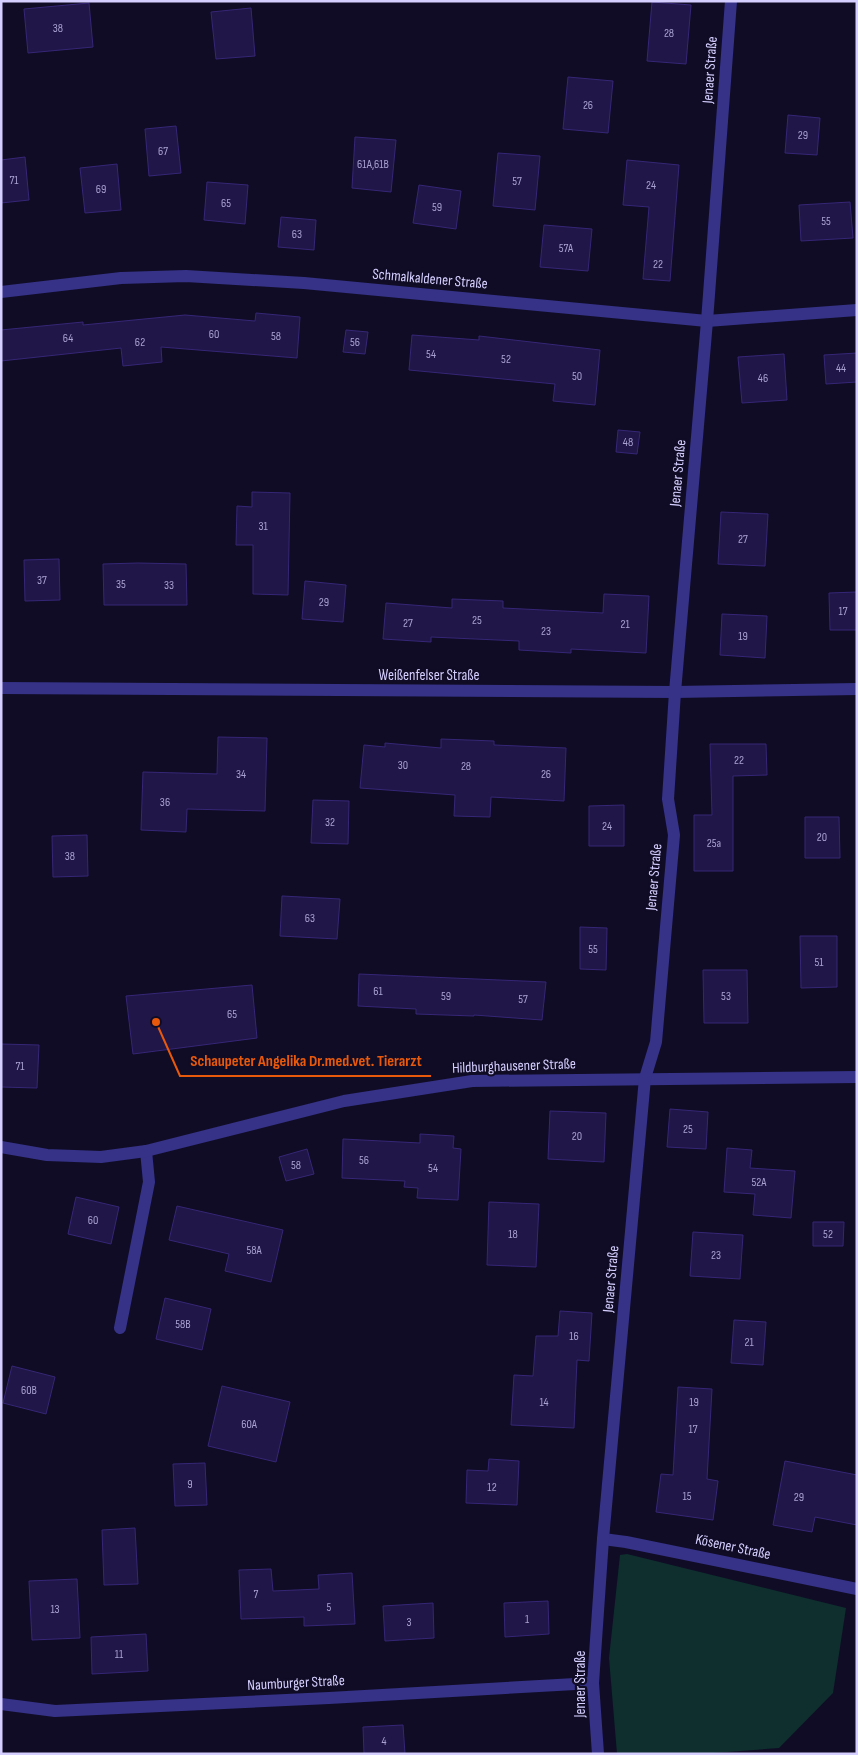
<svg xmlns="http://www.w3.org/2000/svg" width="858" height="1755" font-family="'Sofia Sans Condensed',sans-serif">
<rect width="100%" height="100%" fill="#100c25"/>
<path fill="#0e2f2e" d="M627,1554L846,1608L833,1693L779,1748L701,1754H617L609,1658L620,1555Z"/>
<g fill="#201647" stroke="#362676">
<path d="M652,2L691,5L686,64L647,61Z"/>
<path d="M89,3L93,47L28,53L24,9Z"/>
<path d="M251,8L255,56L216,59L211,12Z"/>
<path d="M568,77L613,81L608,133L563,129Z"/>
<path d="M788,115L820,118L817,155L785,153Z"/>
<path d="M176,126L181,173L149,176L145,129Z"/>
<path d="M355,137L396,140L391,192L352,188Z"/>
<path d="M498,153L540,156L535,210L493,206Z"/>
<path d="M25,157L29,200L1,203V160Z"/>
<path d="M627,160L679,165L670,281L643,279L649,207L623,205Z"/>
<path d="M117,164L121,210L85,213L80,168Z"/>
<path d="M207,182L248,185L245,224L204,220Z"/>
<path d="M419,185L461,191L456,229L413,223Z"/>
<path d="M850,202L853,238L801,241L799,205Z"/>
<path d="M281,217L316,220L314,250L278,247Z"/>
<path d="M544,225L592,229L588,271L540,267Z"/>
<path d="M256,313L300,317L297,358L161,347L162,362L123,366L121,348L1,361V330L83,322V325L185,315L255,321Z"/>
<path d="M346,330L368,332L365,354L343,352Z"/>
<path d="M412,335L479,340V336L600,350L595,405L553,401L555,384L409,370Z"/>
<path d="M857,353V382L826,384L824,355Z"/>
<path d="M784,354L787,400L742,403L738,357Z"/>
<path d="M618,430L640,432L637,454L616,452Z"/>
<path d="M252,492L290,493L288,595L253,594V545H236L237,506L252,507Z"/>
<path d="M721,512L768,514L765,566L718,564Z"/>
<path d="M59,559L60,600L25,601L24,560Z"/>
<path d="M138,563L186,564L187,605H104L103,564Z"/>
<path d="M305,581L346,585L343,622L302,619Z"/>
<path d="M857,592V630H830L829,593Z"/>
<path d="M604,594L649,596L646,653L571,649V653L519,650V641L431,637V642L383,639L386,603L452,608V599L503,601V608L603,613Z"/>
<path d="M722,614L767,616L765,658L720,655Z"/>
<path d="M218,737L267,738L265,811L187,809L186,832L141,830L143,772L217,774Z"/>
<path d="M441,739L494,741V745L566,748L564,801L491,797L490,817L454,816L455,795L360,788L364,745L385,747V743L441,748Z"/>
<path d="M710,744H766L767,775L733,776V871H694V815H712Z"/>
<path d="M313,800L349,801L348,844L311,843Z"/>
<path d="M624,805V846H589V806Z"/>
<path d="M805,817H839L840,858H805Z"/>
<path d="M87,835L88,876L53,877L52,836Z"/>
<path d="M282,896L340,899L337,939L280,936Z"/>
<path d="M580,927L607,928L606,970L580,969Z"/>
<path d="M800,936H837V987L801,988Z"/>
<path d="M703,970H747L748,1023H704Z"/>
<path d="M359,974L546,982L542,1020L474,1015V1016L416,1014V1009L358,1006Z"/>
<path d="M252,985L257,1038L133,1054L126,996Z"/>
<path d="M1,1044L39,1045L37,1088L1,1087Z"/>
<path d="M670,1109L708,1112L706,1149L667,1147Z"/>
<path d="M550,1111L606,1113L604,1162L548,1159Z"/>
<path d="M420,1134L454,1136L453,1148L461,1149L458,1200L417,1198L418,1188L404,1187L405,1181L342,1178L343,1139L420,1143Z"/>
<path d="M727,1148L752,1150L750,1168L795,1171L791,1218L753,1215L755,1194L724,1192Z"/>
<path d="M307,1149L314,1174L286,1181L279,1157Z"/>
<path d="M76,1197L119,1207L111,1244L68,1234Z"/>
<path d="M489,1202L539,1204L536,1267L487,1265Z"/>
<path d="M177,1206L283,1230L271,1282L225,1271L229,1254L169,1240Z"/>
<path d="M813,1222H844L843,1246H813Z"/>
<path d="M693,1232L743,1235L740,1279L690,1276Z"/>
<path d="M165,1298L211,1309L202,1350L156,1339Z"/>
<path d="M560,1311L592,1313L589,1361L577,1360L574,1428L511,1425L514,1375L533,1376L536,1336H558Z"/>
<path d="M734,1320L766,1322L763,1365L731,1363Z"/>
<path d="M12,1366L55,1377L46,1414L3,1403Z"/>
<path d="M222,1386L290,1402L276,1462L208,1446Z"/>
<path d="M678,1387L712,1389L707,1479L718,1481L713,1520L656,1512L661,1474L673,1475Z"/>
<path d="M489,1459L519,1461L517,1505L466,1503L467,1470L488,1471Z"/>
<path d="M785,1461L857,1475V1525L815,1517L812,1532L773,1525Z"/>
<path d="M205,1463L207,1505L175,1506L173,1464Z"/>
<path d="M135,1528L138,1584L104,1585L102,1530Z"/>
<path d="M271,1569L273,1591L319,1589L318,1575L352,1573L355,1624L304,1626V1617L241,1619L239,1570Z"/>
<path d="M77,1579L80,1638L32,1640L29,1581Z"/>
<path d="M548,1601L549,1634L505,1637L504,1603Z"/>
<path d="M433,1603L434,1638L385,1641L383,1606Z"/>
<path d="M146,1634L148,1671L92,1674L91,1637Z"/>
<path d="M403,1725L405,1754H364L363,1727Z"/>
</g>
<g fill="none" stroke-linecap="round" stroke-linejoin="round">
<path stroke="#353288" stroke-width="12" d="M120,1328L149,1182L146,1151"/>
<g stroke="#353288" stroke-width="12">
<path d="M1,292L121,278L186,276L304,283L707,321L857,310"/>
<path d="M1,688L675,692L857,689"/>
<path d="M1,1147L47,1155L101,1157L146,1151L344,1101L472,1081L857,1077"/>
<path d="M603,1539L626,1542L857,1589"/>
<path d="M1,1704L55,1711L329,1698L593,1683"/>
<path d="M598,1754L593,1683L603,1539L645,1078L656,1042L674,835L668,799L675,692L707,321L731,1"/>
</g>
</g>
<g text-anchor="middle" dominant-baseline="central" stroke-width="4.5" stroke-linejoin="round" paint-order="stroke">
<g font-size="12" fill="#a8a1d1">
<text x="58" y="28">38</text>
<text x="669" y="33">28</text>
<text x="588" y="105">26</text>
<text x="803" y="135">29</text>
<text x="163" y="151">67</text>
<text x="373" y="164">61A,61B</text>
<text x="14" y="180">71</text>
<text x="517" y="181">57</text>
<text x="651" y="185">24</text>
<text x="101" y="189">69</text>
<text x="226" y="203">65</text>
<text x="437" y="207">59</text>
<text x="826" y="221">55</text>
<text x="297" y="234">63</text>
<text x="566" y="248">57A</text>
<text x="658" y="264">22</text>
<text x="214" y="334">60</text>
<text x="276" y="336">58</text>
<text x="68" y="338">64</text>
<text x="140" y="342">62</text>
<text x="355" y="342">56</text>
<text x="431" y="354">54</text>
<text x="506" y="359">52</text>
<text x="841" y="368">44</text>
<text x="577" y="376">50</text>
<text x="763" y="378">46</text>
<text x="628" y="442">48</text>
<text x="263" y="526">31</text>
<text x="743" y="539">27</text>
<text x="42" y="580">37</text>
<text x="121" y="584">35</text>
<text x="169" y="585">33</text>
<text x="324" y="602">29</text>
<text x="843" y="611">17</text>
<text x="477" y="620">25</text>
<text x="408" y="623">27</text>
<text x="625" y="624">21</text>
<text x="546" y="631">23</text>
<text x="743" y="636">19</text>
<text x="739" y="760">22</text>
<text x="403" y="765">30</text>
<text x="466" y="766">28</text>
<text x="241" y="774">34</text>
<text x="546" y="774">26</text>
<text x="165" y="802">36</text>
<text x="330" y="822">32</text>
<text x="607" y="826">24</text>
<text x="822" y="837">20</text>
<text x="714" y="843">25a</text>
<text x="70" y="856">38</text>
<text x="310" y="918">63</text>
<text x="593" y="949">55</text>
<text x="819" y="962">51</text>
<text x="378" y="991">61</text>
<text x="446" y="996">59</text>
<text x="726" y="996">53</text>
<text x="523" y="999">57</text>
<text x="232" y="1014">65</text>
<text x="20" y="1066">71</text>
<text x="688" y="1129">25</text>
<text x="577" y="1136">20</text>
<text x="364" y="1160">56</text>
<text x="296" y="1165">58</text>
<text x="433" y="1168">54</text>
<text x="759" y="1182">52A</text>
<text x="93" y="1220">60</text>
<text x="513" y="1234">18</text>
<text x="828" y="1234">52</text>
<text x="254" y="1250">58A</text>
<text x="716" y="1255">23</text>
<text x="183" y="1324">58B</text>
<text x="574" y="1336">16</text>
<text x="749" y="1342">21</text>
<text x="29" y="1390">60B</text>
<text x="544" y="1402">14</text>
<text x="694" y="1402">19</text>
<text x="249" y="1424">60A</text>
<text x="693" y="1429">17</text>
<text x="190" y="1484">9</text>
<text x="492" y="1487">12</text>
<text x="687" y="1496">15</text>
<text x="799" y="1497">29</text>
<text x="256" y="1594">7</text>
<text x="329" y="1607">5</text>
<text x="55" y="1609">13</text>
<text x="527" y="1619">1</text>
<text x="409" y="1622">3</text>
<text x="119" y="1654">11</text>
<text x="384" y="1741">4</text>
</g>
<g font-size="15" fill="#d5cfff" stroke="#100c25">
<text transform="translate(710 70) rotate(-86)">Jenaer Straße</text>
<text transform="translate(430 279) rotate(5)">Schmalkaldener Straße</text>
<text transform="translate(678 473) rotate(-85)">Jenaer Straße</text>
<text x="429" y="675">Weißenfelser Straße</text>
<text transform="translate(654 877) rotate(-85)">Jenaer Straße</text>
<text transform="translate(514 1066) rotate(-2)">Hildburghausener Straße</text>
<text transform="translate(611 1279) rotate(-85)">Jenaer Straße</text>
<text transform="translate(733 1547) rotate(12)">Kösener Straße</text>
<text transform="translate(296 1683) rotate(-3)">Naumburger Straße</text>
<text transform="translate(580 1684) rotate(-90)">Jenaer Straße</text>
</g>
</g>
<path fill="none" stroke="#e8590c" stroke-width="2" d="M156 1022L180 1076H431"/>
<circle fill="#e8590c" stroke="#100c25" stroke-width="2" cx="156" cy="1022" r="5"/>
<g font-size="16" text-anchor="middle" font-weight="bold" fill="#e8590c" stroke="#100c25" stroke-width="4.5" stroke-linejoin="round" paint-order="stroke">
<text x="306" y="1066">Schaupeter Angelika Dr.med.vet. Tierarzt</text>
</g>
<rect width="858" height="1755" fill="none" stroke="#d5cfff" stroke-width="5"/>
</svg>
